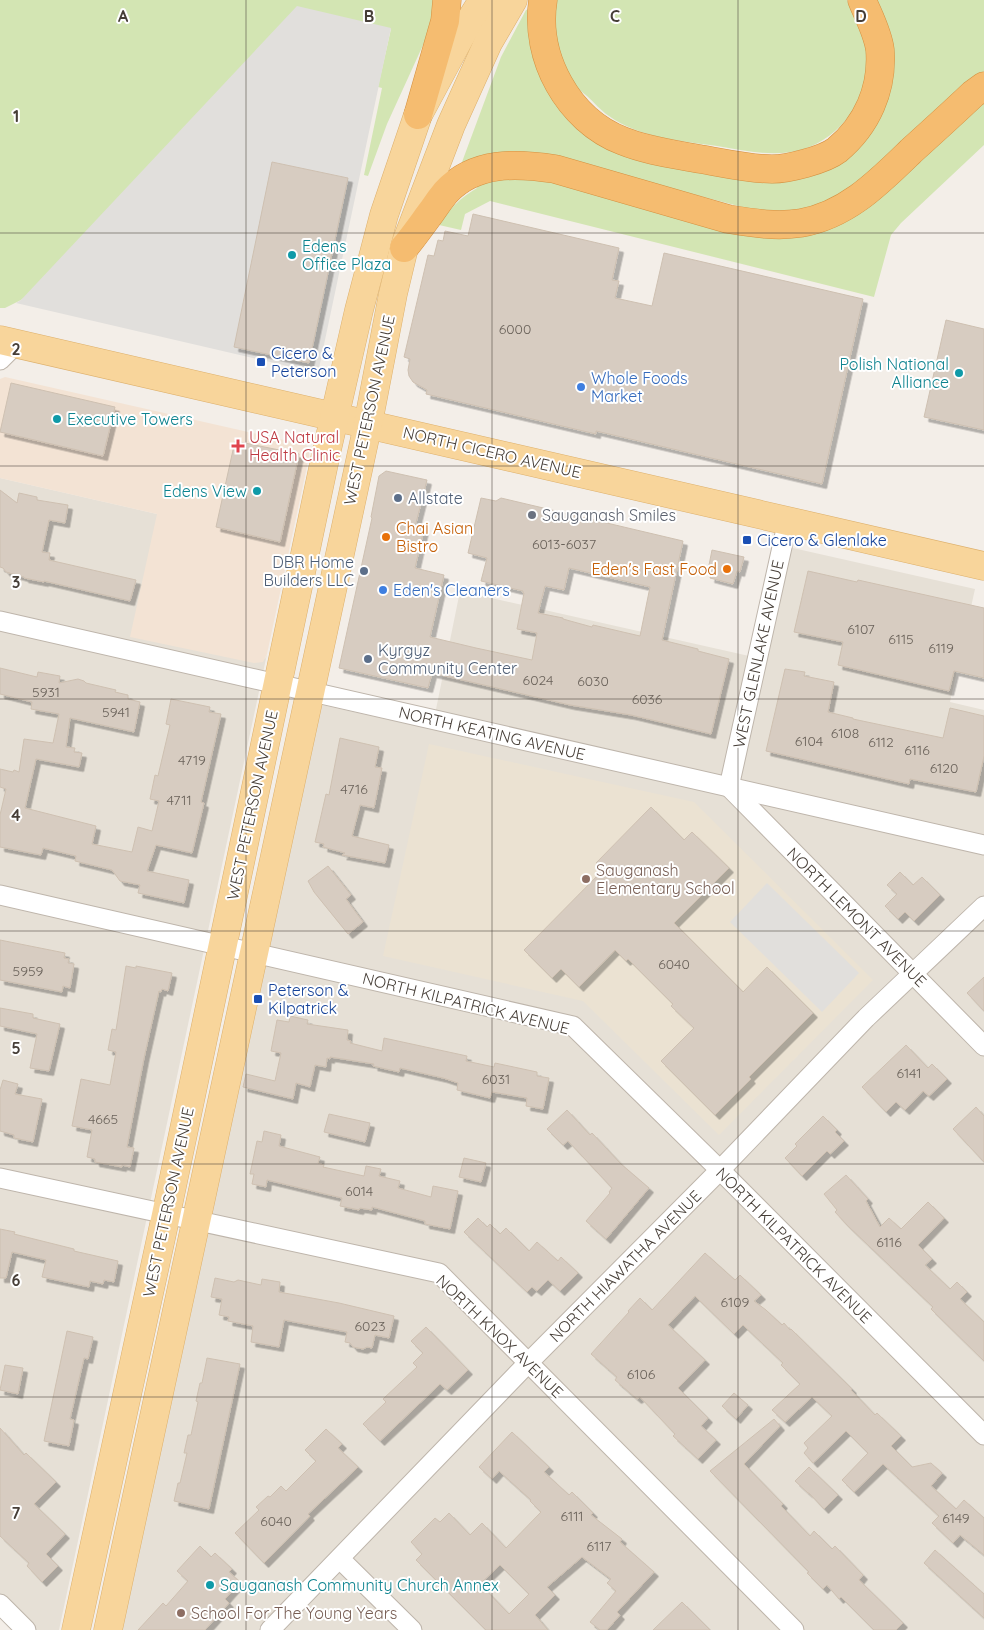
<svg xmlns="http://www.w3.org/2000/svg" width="984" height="1630" font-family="Quicksand,sans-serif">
<defs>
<filter id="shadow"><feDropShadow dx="4.5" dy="4.5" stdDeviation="0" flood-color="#0004"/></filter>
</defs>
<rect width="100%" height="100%" fill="#f3eee8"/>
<g fill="#e6e0d6">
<path d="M0,478L157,514L265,659L267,654L59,1630H21L0,1610Z"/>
<path d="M784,546L975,589L950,702L984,710V1630H119L317,704L432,729L460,591L758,658Z"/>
</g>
<path fill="#f3e3d4" d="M5,377L306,445L309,448V457L267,654L263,662L254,663L130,637L157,514L0,478V379Z"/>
<path fill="#ebe2d2" d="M429,744L694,802L873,980L719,1135L583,1001L383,956Z"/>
<g fill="#d3e5b3">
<path d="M0,0H434L429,32L387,124L368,176L364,175L382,88L378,87L391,29L21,300L5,308H0Z"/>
<path d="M555,0H847C858,18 868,38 868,60C869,99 841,137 804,149C776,158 746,151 717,146C681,141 640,138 609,116C601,111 594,102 587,96C580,90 569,82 565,74C563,70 562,64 561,60C555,37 553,23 555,0Z"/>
<path d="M876,0H984V71L866,180L821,207L775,213L750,209L561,160L465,167L462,162L501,57L526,10L530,9L563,109L754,177L860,143Z"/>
<path d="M984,99V145L901,223L891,235L874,297L490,201L465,214L461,230L439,225C449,208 461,198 477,188L476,182L528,177L783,235Z"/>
</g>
<g fill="#e1dfdc">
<path d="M297,6L391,28L318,373L16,303L21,300Z"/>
<path d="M767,883L859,973L822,1012L730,922Z"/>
</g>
<g fill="#d7ccc1" stroke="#cec0b1" fill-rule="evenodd" filter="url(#shadow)">
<path d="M272,162L348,178L309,363L234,347Z"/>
<path d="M473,214L619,248L612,280L619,281L615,298L652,306L664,253L863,299L822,484L596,431V434L426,394L427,390L413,382L409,376L408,370L410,359L404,357L428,255L434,256L438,240L443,241L445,231L468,236Z"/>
<path d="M946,320L984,329V430L924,417Z"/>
<path d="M11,383L115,407L103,456L0,432Z"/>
<path d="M235,441L299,454L280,542L216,527Z"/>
<path d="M386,471L427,480L415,527L424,529L415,568L444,575L430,637L476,648L532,660L537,633L517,629L524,593H523V591L481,581L487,558L468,553L481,498L496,501L501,498L683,541L662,640L698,649V651L729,659L711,734L631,715L570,705L432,673L428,688L339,668L372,518L371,517L379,476ZM569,568L650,587L640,636L593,625L592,627L563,619V618L538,613L545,586L564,590Z"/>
<path d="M0,490L17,503L19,493L37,497V500L68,505L65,523L49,520L42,552L50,553L49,560L136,580L130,601L44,581V582L24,578V577L6,572L3,568L0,567Z"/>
<path d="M712,550L744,557L740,572L737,571L733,584L710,578L713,566L709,565Z"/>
<path d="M808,571L857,582L858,580L984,608V678L954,671L949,691L838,665L843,642L794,632Z"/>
<path d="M0,668L37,677L38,672L60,676L59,683L78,679L84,681L86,683L116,690L115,692L128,695V699L140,702L134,732L70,718L66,747L75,748L74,752L82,753L79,767L36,759L25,808L96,826L92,844L132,852L138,827L152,831L159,801L150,799L155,775L158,776L170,725L166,724L171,699L210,707L209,712L221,714L201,802L204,803L192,853L156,845L147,871L189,880L184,903L138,893L140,885L120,881L112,870L75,861L76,856L43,848L41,855L0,847V815L6,789L0,787V769L13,772L14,770L19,772L24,739L53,743L59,714L31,709L32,702L0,694Z"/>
<path d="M785,669L805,672L804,676L834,682L828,712L853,718V719L943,738L950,708L984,716V756L976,792L910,779L909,784L766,751Z"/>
<path d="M340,738L379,747L375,767L382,768L374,808L360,805L352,836L389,845L385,863L342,855L345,853L323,847L324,844L315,842L326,794L329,795Z"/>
<path d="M651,807L684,840L692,832L729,868L674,923L743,992L767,967L813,1013L749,1077L751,1079L715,1115L661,1061L694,1028L671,1006L673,1004L628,959L626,961L615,950L579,987L561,969L552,978L524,950L603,870L596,863Z"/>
<path d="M328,866L351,895L346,899L363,922L348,934L314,892L308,881Z"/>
<path d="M900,872L913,885L922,877L940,895L914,921L905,912L898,919L885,906L897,894L887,885Z"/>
<path d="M0,940L65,953L64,958L69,959L68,963L74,964L70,988L63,986L62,992L0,980Z"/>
<path d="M126,966L136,968V966L172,973L168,991L162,989L161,992L159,991L144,1058L127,1147L134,1148L130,1167L122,1165V1167L95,1162V1159L87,1157L92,1130L72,1126L81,1079L110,1085L116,1052L108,1050L112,1029L116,1030Z"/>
<path d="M984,977V1011L967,993Z"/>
<path d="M0,1008L33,1014V1018L60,1024L49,1071L30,1068L37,1034L0,1026Z"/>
<path d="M290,1016L308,1020L307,1024L348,1030L347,1040L351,1041L350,1043L382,1051L384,1038L467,1056L466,1061L494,1067L495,1063L537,1072V1076L549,1078L543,1109L526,1106L527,1098L492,1092L490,1098L457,1090L458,1083L443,1078L400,1068L399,1072L373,1066L374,1064L330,1057V1059L327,1058L326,1067L315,1065L310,1087L296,1083L293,1099L243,1087L246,1074L275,1081L281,1053L271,1051L277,1020L289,1022Z"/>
<path d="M906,1045L928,1068L932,1064L947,1079L929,1096L923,1091L905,1110L896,1102L886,1112L862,1087Z"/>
<path d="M3,1080L18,1084L15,1094L42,1099L33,1142L14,1138V1135L0,1131V1090Z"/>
<path d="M976,1107L984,1116V1162L953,1129Z"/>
<path d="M567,1110L590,1135L592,1133L621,1164L649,1188L606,1239L586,1221L610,1193L609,1192L612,1188L568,1141L563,1145L547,1129Z"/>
<path d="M329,1114L370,1123L365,1142L324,1132Z"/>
<path d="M823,1116L837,1130L835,1132L844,1141L830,1154L827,1151L802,1176L785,1158L797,1146L795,1144Z"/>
<path d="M264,1131L281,1135L279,1146L320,1157L318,1163L324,1165L323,1167L364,1176L366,1166L381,1169L379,1176L400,1181L398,1188L431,1197L433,1186L458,1191L450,1229L425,1224V1221L372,1207V1210L360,1208L359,1210L340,1206L342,1198L267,1180L266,1187L252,1184L254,1174H250L257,1141L262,1142Z"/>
<path d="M464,1158L486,1163L481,1182L459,1177Z"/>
<path d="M846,1175L868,1199L866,1201L880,1227L889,1218L901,1229L928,1202L944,1218L918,1245L932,1259L925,1265L950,1289L957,1282L967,1292L960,1299L984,1322V1361L931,1309L933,1307L847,1225L835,1212L837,1210L824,1194Z"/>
<path d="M478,1218L487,1227L490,1224L500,1234L506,1228L529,1251L537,1242L558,1261L561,1257L578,1273L560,1291L548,1280L537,1291L532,1287L527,1292L464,1232Z"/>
<path d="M0,1229L15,1232L14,1234L74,1249V1251L118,1261L114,1282L104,1280L103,1284L90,1281L89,1287L42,1277L46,1260L12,1252L6,1278H0Z"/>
<path d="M705,1253L735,1280L740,1275L761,1295L754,1301L766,1310L782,1325L784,1323L790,1330L791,1329L852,1389L851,1390L875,1415L877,1413L901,1436L891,1446L912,1467L931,1463L942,1473L931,1486L956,1509L964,1500L984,1518V1555L960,1535L953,1543L932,1523L939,1516L883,1464L854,1492L842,1480L868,1453L846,1431L813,1463L804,1453L808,1448L804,1443L832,1416L812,1397L785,1422L772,1410L800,1384L781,1365L783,1363L743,1325L734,1334L695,1296L668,1325L705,1360L678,1388L708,1418L701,1426L716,1440L698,1459L673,1436L675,1434L640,1397L637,1399L615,1380L617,1377L591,1354L629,1312L628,1311L640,1298L652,1310Z"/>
<path d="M215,1278L234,1282L238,1280L261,1285L262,1279L280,1282L279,1292L339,1303L394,1316L389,1338L375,1335L372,1348L367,1347L363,1349L353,1347L350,1343L345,1342L347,1332L284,1320L279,1347L251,1342L253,1326L228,1321L229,1317L219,1315L222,1299L211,1297Z"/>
<path d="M426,1327L468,1370L447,1390L440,1384L380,1441L363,1424L386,1402L383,1399L417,1367L413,1363L423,1353L411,1341Z"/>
<path d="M67,1331L93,1337L88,1359L84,1358L70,1419L74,1420L69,1446L44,1441Z"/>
<path d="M207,1358L240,1364L209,1509L174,1501L178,1483H180L187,1453H184L188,1435H191L198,1402L196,1401L200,1383H202Z"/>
<path d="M5,1365L23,1368L18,1394L0,1390Z"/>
<path d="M734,1393L748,1405L736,1419L722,1406Z"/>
<path d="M774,1419L780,1426L744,1464L783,1504L781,1506L810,1536L814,1531L832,1549L835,1546L863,1575L859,1580L903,1623L896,1630H874L841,1597L839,1599L827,1585L823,1589L807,1573L809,1572L710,1471Z"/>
<path d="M0,1428L24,1455L26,1453L56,1482L34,1504L65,1534L46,1554L58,1566L42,1582L27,1566L29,1563L0,1536Z"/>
<path d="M326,1429L342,1444L338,1448L358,1467L308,1514L310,1516L264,1563L235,1533L259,1510L256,1507L268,1496L270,1497L281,1486L286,1491L316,1461L305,1450Z"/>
<path d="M512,1432L549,1467L544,1472L569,1495L572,1492L593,1513L591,1515L622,1539L620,1542L654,1572L617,1612L620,1615L607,1630H600L590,1622L616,1591L607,1583L611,1579L582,1557L547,1587L555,1595L535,1615L548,1630H486L416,1560L422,1554L411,1542L435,1518L440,1522L449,1513L470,1535L482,1523L506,1548L541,1512L530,1501L531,1500L499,1471L492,1479L479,1467ZM500,1565L529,1594L509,1614L480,1584Z"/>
<path d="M809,1467L838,1495L824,1509L809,1493H808L795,1481Z"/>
<path d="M200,1546L211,1557L215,1553L232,1569L229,1572L240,1582L225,1599L229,1603L205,1630H138L163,1603L166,1606L188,1581L177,1571Z"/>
<path d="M935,1550L984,1594V1618L924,1563Z"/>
<path d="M682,1602L710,1630H653Z"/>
</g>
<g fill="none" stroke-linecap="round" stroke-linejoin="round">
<g stroke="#beb5ab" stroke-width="21">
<g id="street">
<path d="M0,360L16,344"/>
<path d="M788,520L729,787L984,1046"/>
<path d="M0,621L984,845"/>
<path d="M0,895L573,1026L720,1170L984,1435"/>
<path d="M0,1178L439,1273L794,1630"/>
<path d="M340,1559L412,1630"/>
<path d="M0,1604L26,1630"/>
<path d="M270,1630L528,1363L720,1170L866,1018L984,906"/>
</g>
</g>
<g stroke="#ddb06c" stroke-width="29">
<g id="primary">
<path d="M0,340L984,566"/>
<path d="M76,1630L166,1215L326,454L359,310L384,215L418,115L460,37L483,0"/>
<path d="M108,1630L368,424L393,294L404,248L451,125L488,43L513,0"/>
</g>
</g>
<g stroke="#d49040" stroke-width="29">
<g id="highway">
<path d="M543,0C534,57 568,120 623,141C648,151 674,154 700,159C724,163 748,169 772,169C788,169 824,160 837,150C867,125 883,89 880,50C878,33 868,15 862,0"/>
<path d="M418,115L445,21L447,0"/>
<path d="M404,248C414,236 423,223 432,211C436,205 441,198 446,192C475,161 516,163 555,169L728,219C753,223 776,227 801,223C847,215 879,182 911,151C932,132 953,113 973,94L984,86"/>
</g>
</g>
<use href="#street" stroke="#fff" stroke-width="19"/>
<use href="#primary" stroke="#f8d59b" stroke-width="28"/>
<use href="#highway" stroke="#f5bc70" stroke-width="28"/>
</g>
<path fill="none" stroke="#463e37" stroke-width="1" stroke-opacity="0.55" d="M246,0V1630M492,0V1630M738,0V1630M0,233H984M0,466H984M0,699H984M0,931H984M0,1164H984M0,1397H984"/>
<g fill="#0f9aa8" stroke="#fff" stroke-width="2">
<circle cx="292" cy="255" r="5"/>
<circle cx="959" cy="373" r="5"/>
<circle cx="57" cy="419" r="5"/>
<circle cx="257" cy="491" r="5"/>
<circle cx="210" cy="1585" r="5"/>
</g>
<g fill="#1a4fb4" stroke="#fff" stroke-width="2">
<rect x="256" y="357" width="10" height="10" rx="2.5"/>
<rect x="742" y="535" width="10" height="10" rx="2.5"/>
<rect x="253" y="994" width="10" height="10" rx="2.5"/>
</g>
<g fill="#3f7fe0" stroke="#fff" stroke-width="2">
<circle cx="581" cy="387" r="5"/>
<circle cx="383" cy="590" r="5"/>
</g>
<path fill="#e0444e" stroke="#fff" stroke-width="2" d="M235.5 438.5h5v5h5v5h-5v5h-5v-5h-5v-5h5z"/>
<g fill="#5c6f8a" stroke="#fff" stroke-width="2">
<circle cx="398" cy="498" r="5"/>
<circle cx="364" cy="571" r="5"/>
<circle cx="368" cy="659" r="5"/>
</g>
<circle fill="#6b7280" stroke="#fff" stroke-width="2" cx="532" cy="515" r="5"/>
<g fill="#e8710a" stroke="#fff" stroke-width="2">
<circle cx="386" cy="537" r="5"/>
<circle cx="727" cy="569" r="5"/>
</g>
<g fill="#8d6e63" stroke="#fff" stroke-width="2">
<circle cx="586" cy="879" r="5"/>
<circle cx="181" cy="1613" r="5"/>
</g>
<g text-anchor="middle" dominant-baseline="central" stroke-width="4" stroke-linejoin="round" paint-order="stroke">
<g font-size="14" fill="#6a625a">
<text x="515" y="329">6000</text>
<text x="564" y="544">6013-6037</text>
<text x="861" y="629">6107</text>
<text x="901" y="639">6115</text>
<text x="941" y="648">6119</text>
<text x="538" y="680">6024</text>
<text x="593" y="681">6030</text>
<text x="46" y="692">5931</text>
<text x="647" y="699">6036</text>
<text x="116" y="712">5941</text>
<text x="845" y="733">6108</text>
<text x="809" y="741">6104</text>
<text x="881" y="742">6112</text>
<text x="917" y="750">6116</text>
<text x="192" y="760">4719</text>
<text x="944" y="768">6120</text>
<text x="354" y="789">4716</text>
<text x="179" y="800">4711</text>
<text x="674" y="964">6040</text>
<text x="28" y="971">5959</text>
<text x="909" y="1073">6141</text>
<text x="496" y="1079">6031</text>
<text x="103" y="1119">4665</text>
<text x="359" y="1191">6014</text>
<text x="889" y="1242">6116</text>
<text x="735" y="1302">6109</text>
<text x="370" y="1326">6023</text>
<text x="641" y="1374">6106</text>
<text x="572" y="1516">6111</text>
<text x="956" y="1518">6149</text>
<text x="276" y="1521">6040</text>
<text x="599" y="1546">6117</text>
</g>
<g font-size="16" fill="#0d838f" stroke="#fff" text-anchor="start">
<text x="302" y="246">Edens<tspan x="302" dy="18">Office Plaza</tspan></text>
<text x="949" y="364" text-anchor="end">Polish National<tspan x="949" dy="18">Alliance</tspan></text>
<text x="67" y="419">Executive Towers</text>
<text x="247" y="491" text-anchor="end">Edens View</text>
<text x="220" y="1585">Sauganash Community Church Annex</text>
</g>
<g font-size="16" fill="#164399" stroke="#fff" text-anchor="start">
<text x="271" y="353">Cicero &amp;<tspan x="271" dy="18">Peterson</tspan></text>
<text x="757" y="540">Cicero &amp; Glenlake</text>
<text x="268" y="990">Peterson &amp;<tspan x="268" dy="18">Kilpatrick</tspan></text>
</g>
<g font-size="16" fill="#366cbe" stroke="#fff" text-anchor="start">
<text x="591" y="378">Whole Foods<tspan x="591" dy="18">Market</tspan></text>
<text x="393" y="590">Eden's Cleaners</text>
</g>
<g font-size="16" fill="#463e37" stroke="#fff">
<text transform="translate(369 410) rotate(-78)">WEST PETERSON AVENUE</text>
<text transform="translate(492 452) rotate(13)">NORTH CICERO AVENUE</text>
<text transform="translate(758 654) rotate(-78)">WEST GLENLAKE AVENUE</text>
<text transform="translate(492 733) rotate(13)">NORTH KEATING AVENUE</text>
<text transform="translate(252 805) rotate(-78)">WEST PETERSON AVENUE</text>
<text transform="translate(857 917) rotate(45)">NORTH LEMONT AVENUE</text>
<text transform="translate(466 1003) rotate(14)">NORTH KILPATRICK AVENUE</text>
<text transform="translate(168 1202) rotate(-78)">WEST PETERSON AVENUE</text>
<text transform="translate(794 1245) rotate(45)">NORTH KILPATRICK AVENUE</text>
<text transform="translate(625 1266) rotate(-45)">NORTH HIAWATHA AVENUE</text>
<text transform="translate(500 1336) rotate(44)">NORTH KNOX AVENUE</text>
</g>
<g font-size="16" fill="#be3a42" stroke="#fff" text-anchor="start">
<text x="249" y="437">USA Natural<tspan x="249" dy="18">Health Clinic</tspan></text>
</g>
<g font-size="16" fill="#4e5e75" stroke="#fff" text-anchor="start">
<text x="408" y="498">Allstate</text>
<text x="354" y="562" text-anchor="end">DBR Home<tspan x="354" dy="18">Builders LLC</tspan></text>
<text x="378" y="650">Kyrgyz<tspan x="378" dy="18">Community Center</tspan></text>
</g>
<g font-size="16" fill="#5b616d" stroke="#fff" text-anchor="start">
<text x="542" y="515">Sauganash Smiles</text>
</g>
<g font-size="16" fill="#c56008" stroke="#fff" text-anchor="start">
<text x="396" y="528">Chai Asian<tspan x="396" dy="18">Bistro</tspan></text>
<text x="717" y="569" text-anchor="end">Eden's Fast Food</text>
</g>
<g font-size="16" fill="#785e54" stroke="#fff" text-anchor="start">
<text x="596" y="870">Sauganash<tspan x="596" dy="18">Elementary School</tspan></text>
<text x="191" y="1613">School For The Young Years</text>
</g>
</g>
<g font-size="16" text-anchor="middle" font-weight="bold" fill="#463e37" stroke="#fff" stroke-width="4" stroke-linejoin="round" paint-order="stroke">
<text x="123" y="22">A</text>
<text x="369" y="22">B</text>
<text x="615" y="22">C</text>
<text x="861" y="22">D</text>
<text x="16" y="122">1</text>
<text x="16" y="355">2</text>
<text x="16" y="588">3</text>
<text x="16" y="821">4</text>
<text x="16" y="1054">5</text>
<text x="16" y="1286">6</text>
<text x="16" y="1519">7</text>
</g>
</svg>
